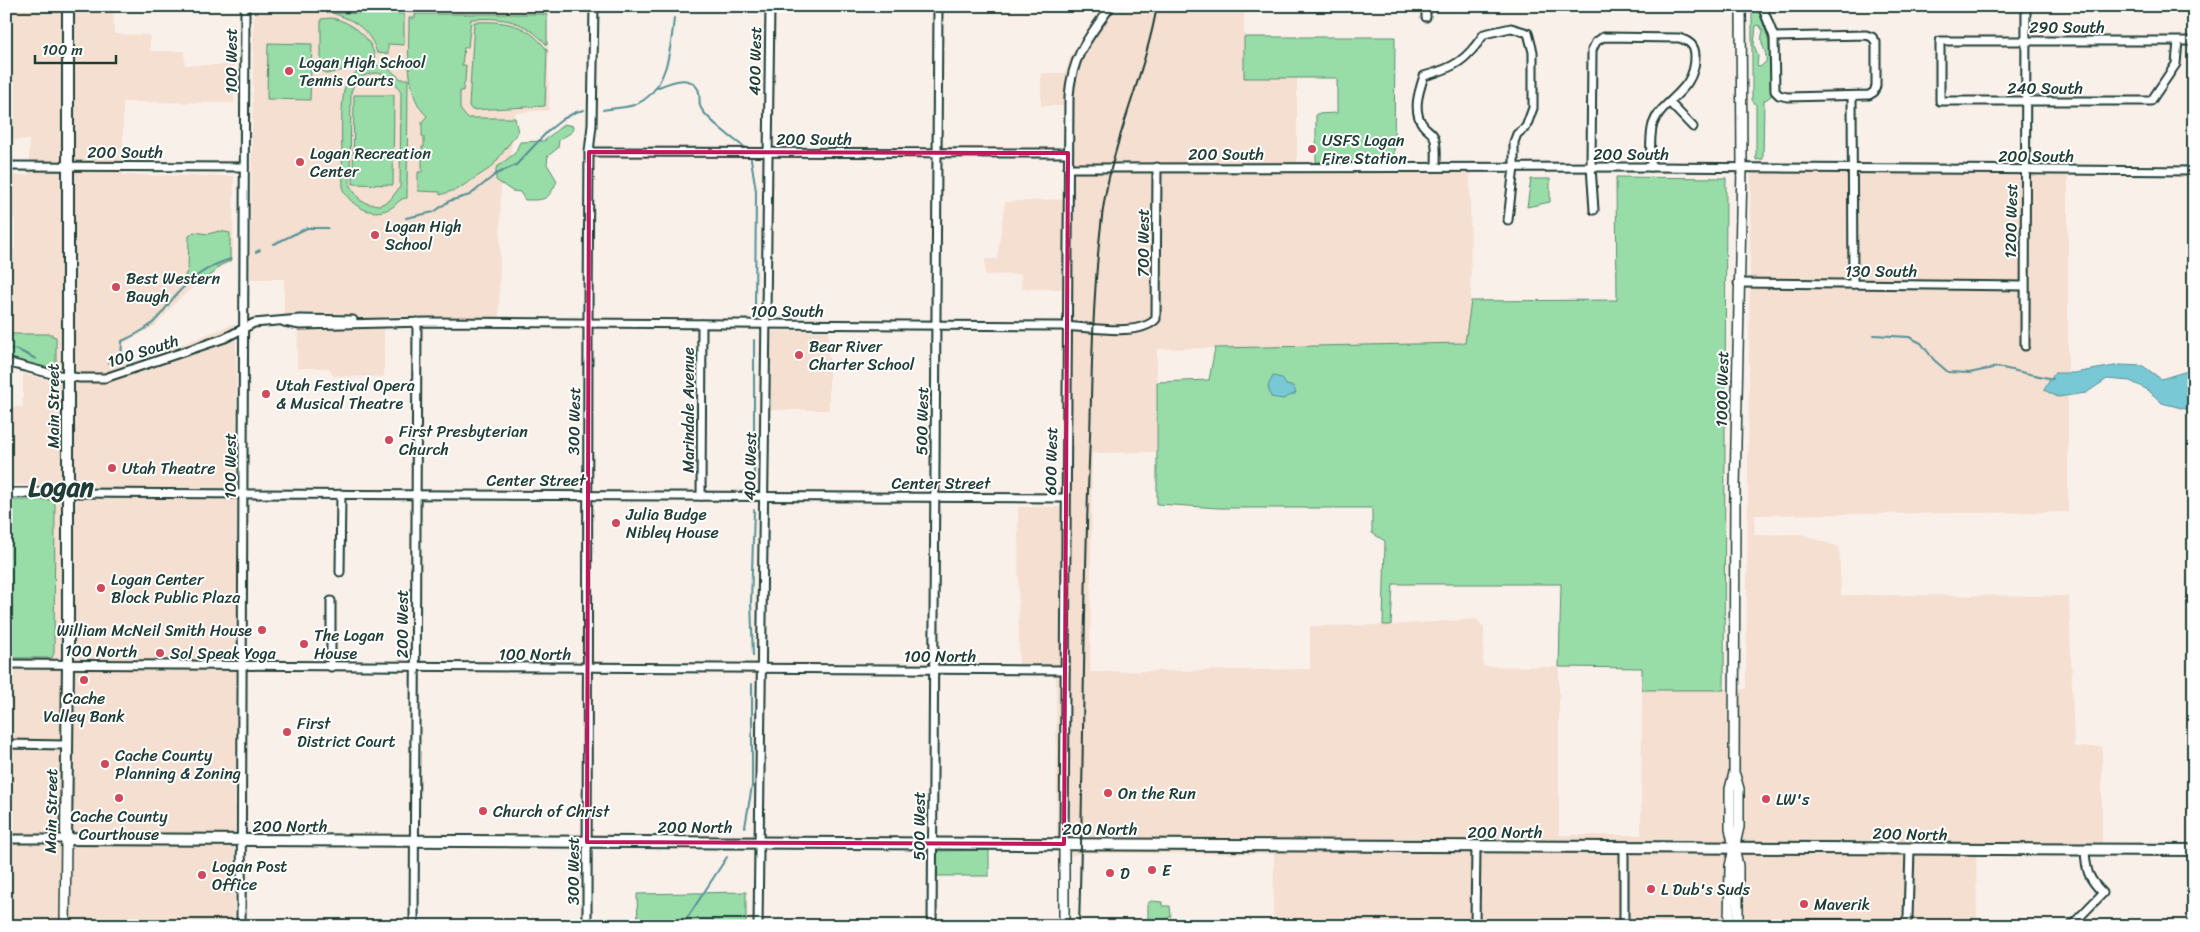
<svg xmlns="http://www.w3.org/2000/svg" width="2200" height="932" font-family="Sriracha,sans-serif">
<rect width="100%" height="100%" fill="#faf0ea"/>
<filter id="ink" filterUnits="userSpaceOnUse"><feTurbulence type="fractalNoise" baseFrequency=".02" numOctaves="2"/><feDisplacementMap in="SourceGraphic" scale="10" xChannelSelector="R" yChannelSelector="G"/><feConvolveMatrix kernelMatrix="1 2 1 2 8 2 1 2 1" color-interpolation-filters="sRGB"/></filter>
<g filter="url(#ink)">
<g fill="#f4dfd1">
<path d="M6,6H113L114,34L150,35V51H184L185,65H234V103L123,102V175L234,176L233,261L211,272L179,299L155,326L124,343L123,365L141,361L233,324L236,339L237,568L234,926H6V658H51L54,656L55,505L53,501V485H6V407H23V374L52,381V334H6V250L15,249V219H6V175H29V140H6Z"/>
<path d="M1106,6H1244V78H1297V162L1473,164L1470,178L1471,301L1466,343L1157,349L1156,452L1092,453L1090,672L1310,669V626L1391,625L1476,619L1484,627L1483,666L1559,667V835H1641L1642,690L1746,689L1751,163L2068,164V512L1755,515L1754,535L1801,534L1839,547L1841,595L2069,596L2074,747H2102V844L1976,846L1977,926H1273L1274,854L1083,853L1057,859L1056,673H1019L1018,507H1060L1063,289H1022L1021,274L985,275V259H997L1005,202L1065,199V106H1041V73H1065L1070,57Z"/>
<path d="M254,10H548L549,110L515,113L511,153L501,183L499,317L384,316V377L333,376L329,368H297L298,319L284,314V279H250Z"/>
<rect x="770" y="331" width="59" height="79"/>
</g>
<g fill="#98dca8" stroke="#5c8c6e" fill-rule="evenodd">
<path d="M1752,6H1757L1769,41L1771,96L1764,101L1763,159L1756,160V105L1752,100ZM1759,25L1763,31C1758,46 1768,49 1766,62L1760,67L1757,66L1758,56L1754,45L1756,26Z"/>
<path d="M332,13L404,14V45L388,44V54L377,53C370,30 355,20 332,13Z"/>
<path d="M415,14H547V45C525,20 503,17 471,19L468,47L464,48L462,65H466L465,82L464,83L463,91H460V109L467,118H515L518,132L492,167L458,189L440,195V192L418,191V172H422V147H424V137L422,136V122L427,116C404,96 409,47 409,18H415Z"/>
<path d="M332,18C352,22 375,39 375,62L327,74L321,70V19Z"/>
<path d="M474,22C505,21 527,23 547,50L545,106L472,110L469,106Z"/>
<path d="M1244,37H1395L1394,164L1316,162V114L1337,113V78H1244Z"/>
<path d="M268,43L312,44L310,100L267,99Z"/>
<path d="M376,65L389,69L401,79H408L407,198C399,198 397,205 391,208C372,218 352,207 343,190C343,169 338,97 347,82C354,71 365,68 376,65ZM376,73C389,74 396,81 401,93L400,187L390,200L380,205L369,204L361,201L350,186L351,92C355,80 363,74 376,73Z"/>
<path d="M354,95H394L393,185L353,184Z"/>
<path d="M564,124L573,126L572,132L559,140L558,148L548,156L547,164L557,181C548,201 545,200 525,200L520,192L512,191L496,180V168L515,153L520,142L544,141Z"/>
<path d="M1616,177L1726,178L1724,690H1642V668L1559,667L1561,584H1393L1391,625H1383L1385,541L1372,533V508H1219L1157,504V382L1209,380L1215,348L1465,343L1471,301L1617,300Z"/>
<path d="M1531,179H1550V202L1527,207Z"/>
<path d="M219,231L230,233V261L219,266L213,274L197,282L186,280L185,275L188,270L189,236L194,232L208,234Z"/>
<path d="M6,334H52V336L56,337V363C39,374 25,359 6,359Z"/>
<path d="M6,500H49L55,503L54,653L52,658H6Z"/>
<path d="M989,850V876H937V851Z"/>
<path d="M746,892V926H638L637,894Z"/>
<path d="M1151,901L1162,902V906H1170L1171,916L1154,926H1148V903Z"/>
</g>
<g fill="#79c8d6" stroke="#559095">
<path d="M2120,365L2143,366L2161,379L2194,369V407L2185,409L2162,403L2148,390L2130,381L2107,379L2086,393L2058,397L2044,390L2054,373H2074Z"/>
<path d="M1273,376L1282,378L1286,385L1293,386L1296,393L1283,399L1271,397L1268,386Z"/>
</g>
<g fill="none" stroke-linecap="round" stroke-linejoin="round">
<g stroke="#559095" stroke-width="2">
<path d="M656,88C669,83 689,73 698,89C701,95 698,103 701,108C705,117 738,144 748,149"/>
<path d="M603,110C613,108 624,108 634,105C667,93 671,48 674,18"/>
<path d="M751,159L756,191L755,310"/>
<path d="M406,218L434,212L449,201L470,195L496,174L516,165L549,130L563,119L576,112L584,110"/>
<path d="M274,244L307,228H328"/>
<path d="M256,252L260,250"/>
<path d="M1874,335L1909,337L1921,343L1934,360L1948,372L1969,373L1998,367L2053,379"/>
<path d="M6,348L18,350L36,359"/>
<path d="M109,363L121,360L122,341C131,337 141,332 149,326C160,318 166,307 174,297C189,280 209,265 231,259"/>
<path d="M754,484V340"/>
<path d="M753,656L751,602L754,510"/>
<path d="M745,827L752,786V684"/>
<path d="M682,926L727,857"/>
</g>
<g stroke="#1f3d34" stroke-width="11">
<g id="minor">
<path d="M1044,6L1100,7L1108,10"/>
<path d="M1306,6H1339"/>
<path d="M1762,6L1774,37"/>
<path d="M1426,17V6"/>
<path d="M1866,35L1872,37L1876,42V86L1874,92L1869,95L1787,97L1779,95L1775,91L1774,37Z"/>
<path d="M2178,41L2176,64L2151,101H1940V41H2194"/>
<path d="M1852,96L1853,284"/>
<path d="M1670,103L1693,127"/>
<path d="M589,152L1068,153"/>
<path d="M6,166L244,167"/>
<path d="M1436,167C1436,159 1437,148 1435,140C1434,132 1427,131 1423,125C1412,111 1419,91 1424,76C1454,68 1467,60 1484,34L1511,28L1528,33L1533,52V108L1526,127L1517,134L1514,142V167L1508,220"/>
<path d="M1068,168L1651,167L2194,171"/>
<path d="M1594,210L1591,167L1592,50L1596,42L1603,37L1679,38C1689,41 1695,45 1695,56C1696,92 1661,100 1653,124C1649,137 1651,154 1651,167"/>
<path d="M1738,283L2024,286"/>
<path d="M284,322L300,325L427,322L1061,326C1086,326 1138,338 1156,319L1157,167"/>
<path d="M2025,346L2026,6"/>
<path d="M6,362L52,374L80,378H105L225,338L254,323L300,319L353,320"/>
<path d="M68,493L1065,498"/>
<path d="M701,496L702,324"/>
<path d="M340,572L341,494"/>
<path d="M331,601V667"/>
<path d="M6,664L1065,670"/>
<path d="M6,744L67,745"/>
<path d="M6,839H66"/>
<path d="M1064,844L1069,96C1072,56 1088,38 1111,6"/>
<path d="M1738,924H1903L1908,918L1910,849"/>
<path d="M241,926L245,6"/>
<path d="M414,926L417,322"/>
<path d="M587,926L588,312L589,152L592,125L594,6"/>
<path d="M758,926L770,6"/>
<path d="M932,926L938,6"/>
<path d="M1475,926L1476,847"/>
<path d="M1624,926V847"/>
<path d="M2071,926L2103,893C2088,878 2086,871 2085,850"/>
</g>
</g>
<g stroke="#1f3d34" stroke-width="12">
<g id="major">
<path d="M6,493H68"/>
<path d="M65,926L66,839"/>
<path d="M1064,926V844"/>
<path d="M1729,926L1730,866L1739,827V789L1735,775"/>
<path d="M1738,926V866L1730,828V789L1734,773L1735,489L1742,168L1741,6"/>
</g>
</g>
<g stroke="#1f3d34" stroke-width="14">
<path id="highway" d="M68,6V664L66,839L2194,850"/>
</g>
<use href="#minor" stroke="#fff" stroke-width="7"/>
<use href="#major" stroke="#fff" stroke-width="9"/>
<use href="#highway" stroke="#fff" stroke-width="10"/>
<path stroke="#1f3d34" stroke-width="2" d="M1079,926C1084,763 1083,600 1090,437C1092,361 1093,284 1103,209C1113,139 1145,75 1157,6"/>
</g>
</g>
<path fill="none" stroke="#c2185b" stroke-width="4" stroke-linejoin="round" d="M589,152L1068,153L1064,844L587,842Z"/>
<g fill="#d1495b" stroke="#fff" stroke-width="2">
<circle cx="289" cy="71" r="5"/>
<circle cx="1312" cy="149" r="5"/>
<circle cx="300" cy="162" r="5"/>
<circle cx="375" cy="235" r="5"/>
<circle cx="116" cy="287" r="5"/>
<circle cx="799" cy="355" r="5"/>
<circle cx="266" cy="394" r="5"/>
<circle cx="389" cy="440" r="5"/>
<circle cx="112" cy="468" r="5"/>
<circle cx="616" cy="523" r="5"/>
<circle cx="101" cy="588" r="5"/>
<circle cx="262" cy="630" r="5"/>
<circle cx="304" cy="644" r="5"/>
<circle cx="160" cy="653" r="5"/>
<circle cx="84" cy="680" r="5"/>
<circle cx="287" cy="732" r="5"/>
<circle cx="105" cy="764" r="5"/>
<circle cx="1108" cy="793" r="5"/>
<circle cx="119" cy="798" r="5"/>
<circle cx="1766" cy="799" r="5"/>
<circle cx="483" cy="811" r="5"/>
<circle cx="1152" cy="870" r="5"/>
<circle cx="1110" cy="873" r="5"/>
<circle cx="202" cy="875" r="5"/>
<circle cx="1651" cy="889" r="5"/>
<circle cx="1804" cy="904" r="5"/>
</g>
<g text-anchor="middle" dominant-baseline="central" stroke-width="4" stroke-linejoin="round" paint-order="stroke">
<g font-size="16" fill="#1f3d34" stroke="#fff">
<text x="2067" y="27">290 South</text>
<text transform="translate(231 61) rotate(-90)">100 West</text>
<text transform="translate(755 61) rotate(-89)">400 West</text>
<text x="2045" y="88">240 South</text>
<text x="814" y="139">200 South</text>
<text x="125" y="152">200 South</text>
<text x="1226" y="154">200 South</text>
<text x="1631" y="154">200 South</text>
<text x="2036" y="156">200 South</text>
<text transform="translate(2011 221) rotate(-89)">1200 West</text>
<text transform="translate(1143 243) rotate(-90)">700 West</text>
<text x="1881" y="271">130 South</text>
<text x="787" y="311">100 South</text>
<text transform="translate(143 351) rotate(-18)">100 South</text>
<text transform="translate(1722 389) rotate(-89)">1000 West</text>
<text transform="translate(53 406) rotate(-90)">Main Street</text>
<text transform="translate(688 410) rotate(-90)">Marindale Avenue</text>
<text transform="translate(574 421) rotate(-89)">300 West</text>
<text transform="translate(922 421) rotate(-89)">500 West</text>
<text transform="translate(1051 461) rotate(-89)">600 West</text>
<text transform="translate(230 466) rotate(-90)">100 West</text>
<text transform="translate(750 466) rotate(-89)">400 West</text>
<text x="536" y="480">Center Street</text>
<text x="941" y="483">Center Street</text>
<text transform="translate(402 624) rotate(-90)">200 West</text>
<text transform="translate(101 651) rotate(1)">100 North</text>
<text x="535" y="654">100 North</text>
<text x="940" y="656">100 North</text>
<text transform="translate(51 811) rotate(-89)">Main Street</text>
<text x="290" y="826">200 North</text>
<text transform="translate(919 826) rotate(-90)">500 West</text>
<text x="695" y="827">200 North</text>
<text x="1100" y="829">200 North</text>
<text x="1505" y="832">200 North</text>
<text transform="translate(1910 834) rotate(1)">200 North</text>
<text transform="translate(573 871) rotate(-90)">300 West</text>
</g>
<g font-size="16" fill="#1f3d34" stroke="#fff" text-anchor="start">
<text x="299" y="62">Logan High School<tspan x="299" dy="18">Tennis Courts</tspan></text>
<text x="1322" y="140">USFS Logan<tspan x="1322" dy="18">Fire Station</tspan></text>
<text x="310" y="153">Logan Recreation<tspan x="310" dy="18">Center</tspan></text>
<text x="385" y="226">Logan High<tspan x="385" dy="18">School</tspan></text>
<text x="126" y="278">Best Western<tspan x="126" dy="18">Baugh</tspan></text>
<text x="809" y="346">Bear River<tspan x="809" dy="18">Charter School</tspan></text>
<text x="276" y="385">Utah Festival Opera<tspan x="276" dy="18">&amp; Musical Theatre</tspan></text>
<text x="399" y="431">First Presbyterian<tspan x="399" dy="18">Church</tspan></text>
<text x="122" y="468">Utah Theatre</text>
<text x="626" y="514">Julia Budge<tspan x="626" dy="18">Nibley House</tspan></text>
<text x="111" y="579">Logan Center<tspan x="111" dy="18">Block Public Plaza</tspan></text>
<text x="252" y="630" text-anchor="end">William McNeil Smith House</text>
<text x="314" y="635">The Logan<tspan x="314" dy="18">House</tspan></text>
<text x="170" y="653">Sol Speak Yoga</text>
<text x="84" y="698" text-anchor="middle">Cache<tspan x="84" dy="18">Valley Bank</tspan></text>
<text x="297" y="723">First<tspan x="297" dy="18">District Court</tspan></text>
<text x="115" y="755">Cache County<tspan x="115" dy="18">Planning &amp; Zoning</tspan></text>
<text x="1118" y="793">On the Run</text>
<text x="1776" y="799">LW's</text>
<text x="493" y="811">Church of Christ</text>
<text x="119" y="816" text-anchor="middle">Cache County<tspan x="119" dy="18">Courthouse</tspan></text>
<text x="212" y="866">Logan Post<tspan x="212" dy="18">Office</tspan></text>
<text x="1162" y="870">E</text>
<text x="1120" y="873">D</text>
<text x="1661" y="889">L Dub's Suds</text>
<text x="1814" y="904">Maverik</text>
</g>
<g font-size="26" font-weight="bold" fill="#1f3d34" stroke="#fff">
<text x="61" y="487">Logan</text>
</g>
</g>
<rect width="2200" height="932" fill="none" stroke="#fff" stroke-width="25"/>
<rect x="12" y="12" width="2175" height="907" fill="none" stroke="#1f3d34" stroke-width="2" filter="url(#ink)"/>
<path d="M35 55v8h81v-8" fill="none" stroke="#1f3d34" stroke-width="2.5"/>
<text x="42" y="55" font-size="15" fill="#1f3d34" stroke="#ffffff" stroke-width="4" paint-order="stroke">100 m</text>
</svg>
